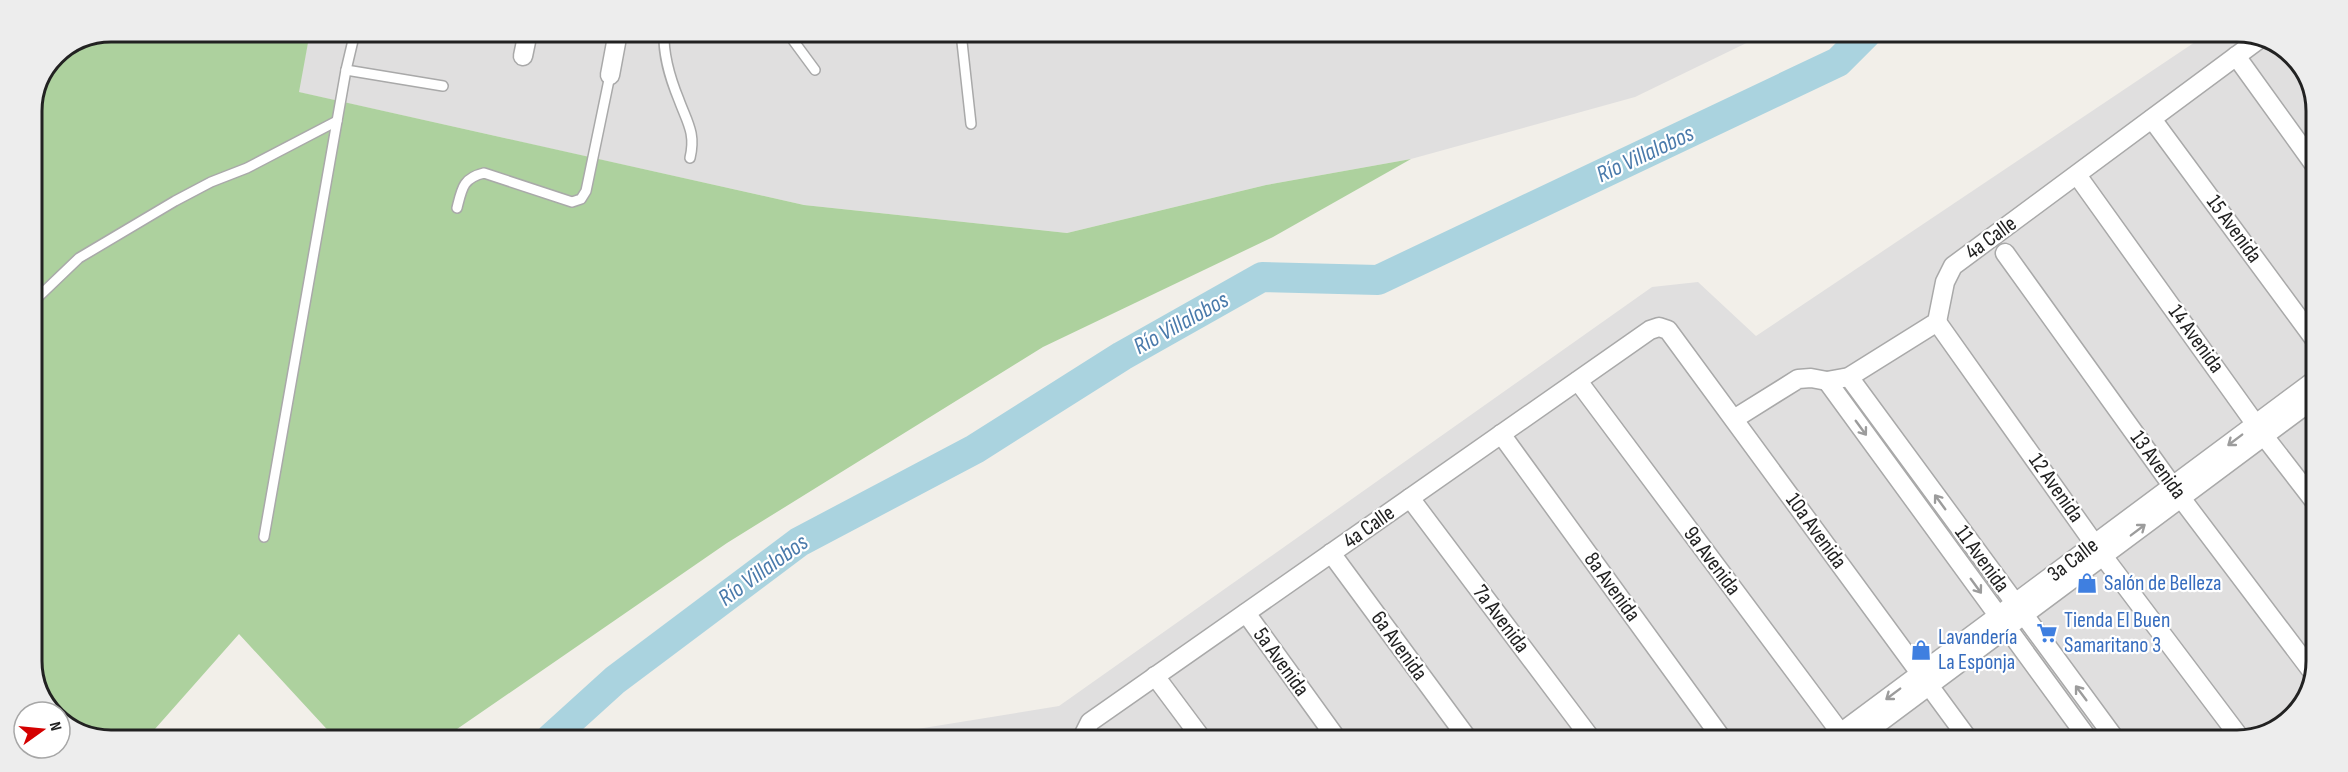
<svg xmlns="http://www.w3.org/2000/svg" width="2348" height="772" font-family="'Sofia Sans Condensed',sans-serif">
<rect width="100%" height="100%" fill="#f2efe9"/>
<g fill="#e0dfdf">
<path d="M310,32L1765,34L1635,97L1411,159L1266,185L1067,233L804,205L298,92Z"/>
<path d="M2207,34H2258L2300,62L2316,105L2314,682L2285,724L2238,740L909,739L911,730L1059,706L1652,287L1698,282L1756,336Z"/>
</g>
<path fill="#add19e" d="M111,32H310L299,92L804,205L1067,233L1266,185L1411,159L1273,237L1043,347L727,543L444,738H335L239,634L147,738H90L60,718V712L48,710L32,667V110L55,54Z"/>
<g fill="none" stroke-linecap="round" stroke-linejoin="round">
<path stroke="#aad3df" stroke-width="30" d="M551,738L615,680L799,542L975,449L1122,356L1262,277L1378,280L1838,62L1866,34"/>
<g stroke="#a9a9a9" stroke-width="12">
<g id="lane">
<path d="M664,32C663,56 670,78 679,100C687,122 696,133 690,158"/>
<path d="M787,32L815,70"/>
<path d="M961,33L971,124"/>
<path d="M346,70L443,86"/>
<path d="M457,208C462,188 463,178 484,173L572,202L581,199L586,191L610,75"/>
<path d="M32,303L79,258L175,201L211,182L247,168L337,121"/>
<path d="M264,537L346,70L355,32"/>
</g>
</g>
<g stroke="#a9a9a9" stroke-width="21">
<g id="street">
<path d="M523,56L528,32"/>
<path d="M2236,56L2316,167"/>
<path d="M610,75L618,32"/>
<path d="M2152,119L2315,340"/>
<path d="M2077,175L2264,436L2315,502"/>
<path d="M2005,253L2181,498L2314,674"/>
<path d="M1937,322L2103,556L2241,739"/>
<path d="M1849,377L2116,740"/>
<path d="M1578,381L1846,740"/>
<path d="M1827,381L2089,740"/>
<path d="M1734,419L1798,379L1811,378L1827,381L1849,377L1937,322L1945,282L1953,266L2262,37"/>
<path d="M1501,434L1723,740"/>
<path d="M1410,498L1592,740"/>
<path d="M1331,553L1468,739"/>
<path d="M1246,613L1337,739"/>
<path d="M1155,676L1202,739"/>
<path d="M1085,739L1084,734L1090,722L1650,330L1659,327L1668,330L1969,740"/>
<path d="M1831,740L2315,380"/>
<path d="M1856,740L2315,398"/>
</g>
</g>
<use href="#lane" stroke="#fff" stroke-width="9"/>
<use href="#street" stroke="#fff" stroke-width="18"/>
</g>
<defs><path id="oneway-shaft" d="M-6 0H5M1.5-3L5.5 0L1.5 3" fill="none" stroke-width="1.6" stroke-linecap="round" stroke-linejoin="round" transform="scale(1.5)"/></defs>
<g stroke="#9c9c9c">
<use href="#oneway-shaft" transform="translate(1861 428) rotate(54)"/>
<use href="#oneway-shaft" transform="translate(2235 440) rotate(143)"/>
<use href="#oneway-shaft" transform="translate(1940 502) rotate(-126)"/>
<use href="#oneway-shaft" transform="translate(2138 530) rotate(-37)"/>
<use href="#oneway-shaft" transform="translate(1976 586) rotate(54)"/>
<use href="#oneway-shaft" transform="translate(2081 693) rotate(-127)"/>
<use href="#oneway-shaft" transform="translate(1893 694) rotate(143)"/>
</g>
<defs>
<g id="shop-bare" transform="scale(1.62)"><path d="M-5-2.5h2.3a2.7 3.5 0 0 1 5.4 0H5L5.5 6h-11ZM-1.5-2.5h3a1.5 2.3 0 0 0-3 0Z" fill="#3f7fe0" stroke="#fff" stroke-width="2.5" paint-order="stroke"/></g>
<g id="supermarket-bare" transform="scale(1.62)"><path d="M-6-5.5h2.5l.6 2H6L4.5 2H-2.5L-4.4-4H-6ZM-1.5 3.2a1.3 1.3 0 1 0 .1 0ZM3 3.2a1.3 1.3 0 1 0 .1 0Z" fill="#3f7fe0" stroke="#fff" stroke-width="2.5" paint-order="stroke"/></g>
</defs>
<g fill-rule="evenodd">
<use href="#shop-bare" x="2087" y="583"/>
<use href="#supermarket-bare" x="2047" y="633"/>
<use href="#shop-bare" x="1921" y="650"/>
</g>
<g text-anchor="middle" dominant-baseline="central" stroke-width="4.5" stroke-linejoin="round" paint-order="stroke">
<g font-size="22" fill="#222" stroke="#fff">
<text transform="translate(2234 229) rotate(54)">15 Avenida</text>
<text transform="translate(1991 238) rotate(-36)">4a Calle</text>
<text transform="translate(2196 339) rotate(54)">14 Avenida</text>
<text transform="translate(2158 465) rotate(54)">13 Avenida</text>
<text transform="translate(2056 488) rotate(55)">12 Avenida</text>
<text transform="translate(1369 527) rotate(-35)">4a Calle</text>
<text transform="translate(1816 531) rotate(54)">10a Avenida</text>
<text transform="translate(1982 559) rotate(54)">11 Avenida</text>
<text transform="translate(2073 560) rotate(-37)">3a Calle</text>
<text transform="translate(1712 561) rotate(53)">9a Avenida</text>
<text transform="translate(1612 587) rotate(54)">8a Avenida</text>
<text transform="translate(1501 619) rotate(53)">7a Avenida</text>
<text transform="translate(1399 646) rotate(54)">6a Avenida</text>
<text transform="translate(1281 662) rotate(54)">5a Avenida</text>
</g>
<g font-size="22" fill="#366cbe" stroke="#fff" text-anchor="start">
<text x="2104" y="583">Salón de Belleza</text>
<text x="2064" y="620">Tienda El Buen<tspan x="2064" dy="25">Samaritano 3</tspan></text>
<text x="1938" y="637">Lavandería<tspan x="1938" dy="25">La Esponja</tspan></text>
</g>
<g font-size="24" font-style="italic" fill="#4a7aab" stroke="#fff">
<text transform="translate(1645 154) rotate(-25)">Río Villalobos</text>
<text transform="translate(1181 323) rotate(-29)">Río Villalobos</text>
<text transform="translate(763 570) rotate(-36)">Río Villalobos</text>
</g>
</g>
<path d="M0 0H2348V772H0ZM111 42H2237A69 69 0 0 1 2306 111V661A69 69 0 0 1 2237 730H111A69 69 0 0 1 42 661V111A69 69 0 0 1 111 42Z" fill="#ededed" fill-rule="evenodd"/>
<path fill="none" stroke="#222" stroke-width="3" d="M111 42H2237A69 69 0 0 1 2306 111V661A69 69 0 0 1 2237 730H111A69 69 0 0 1 42 661V111A69 69 0 0 1 111 42Z"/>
<g transform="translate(42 730) rotate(75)"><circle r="28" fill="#ffffff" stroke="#a7a7a7" stroke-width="1.5"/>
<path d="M0-4.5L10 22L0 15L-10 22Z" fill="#d40000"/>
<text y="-9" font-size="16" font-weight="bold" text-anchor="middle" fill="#222222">N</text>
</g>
</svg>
